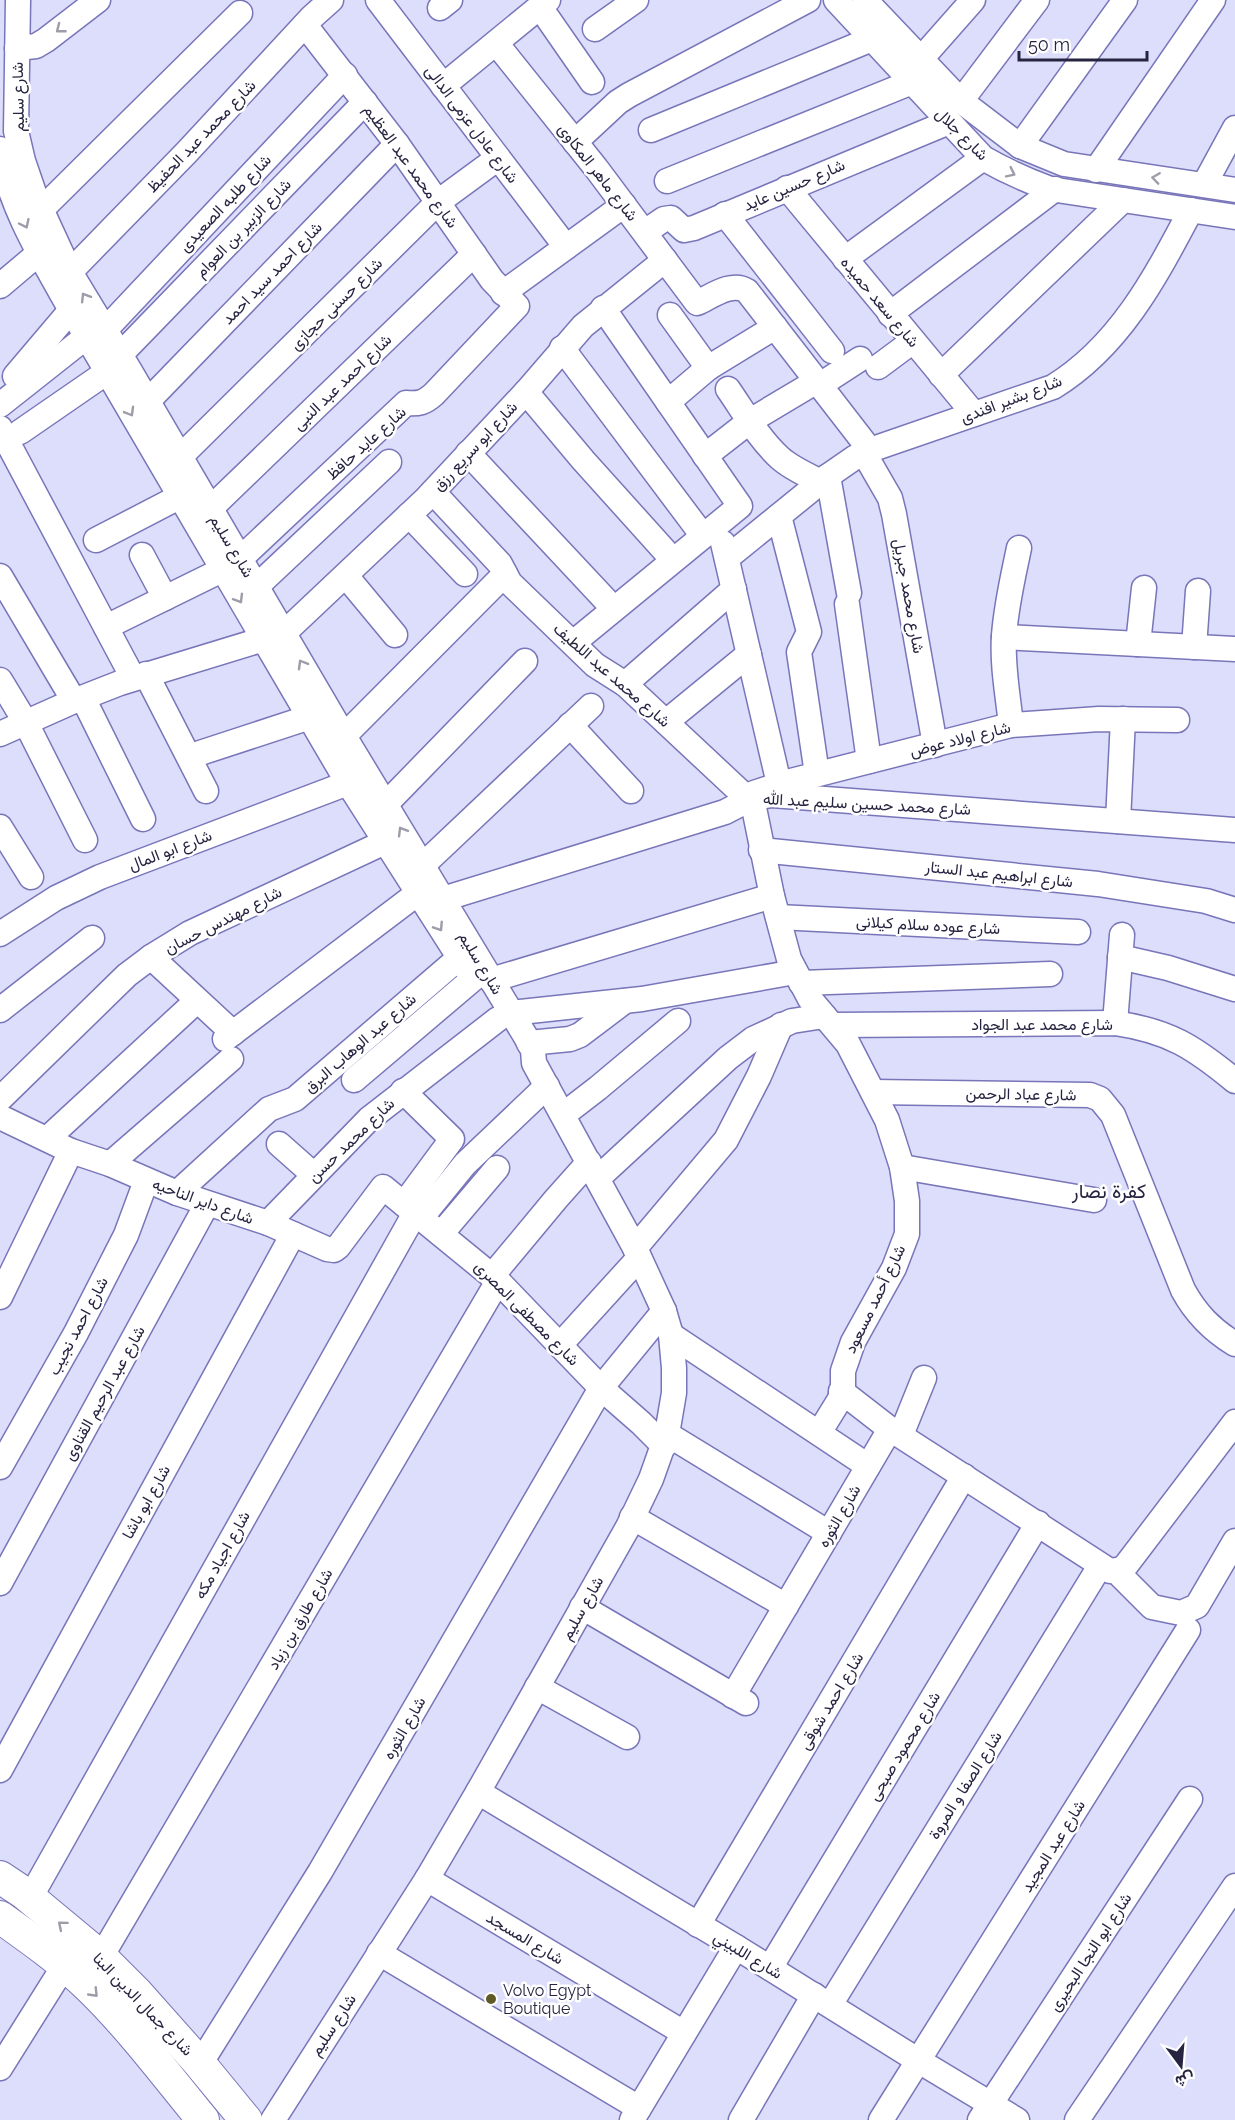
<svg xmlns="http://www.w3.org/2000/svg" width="1235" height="2120" font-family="Raleway,Vazirmatn,sans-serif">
<rect width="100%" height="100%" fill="#dddefb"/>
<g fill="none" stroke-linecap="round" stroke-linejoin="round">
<g stroke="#7875b9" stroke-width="27">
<g id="minor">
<path d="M18,0L16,131L23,161L35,196L70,272L130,371L344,736L526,1037L533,1050L534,1063L635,1248L664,1311L671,1335L674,1368V1393L667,1434L651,1479L628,1527L478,1792L427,1879L273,2120"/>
<path d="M378,0L566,247"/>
<path d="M836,0L983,158C1004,170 1026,180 1050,189L1235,217"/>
<path d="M865,0L961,101L1020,146L1064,164L1235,190"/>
<path d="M540,7L592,82"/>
<path d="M440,8L450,0"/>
<path d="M595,29L636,0"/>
<path d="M496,43L596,168L697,303C712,296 732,281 747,291L870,450"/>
<path d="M17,48L36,46L46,40L98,0"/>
<path d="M921,59L973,0"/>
<path d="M443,86L548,0"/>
<path d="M961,101L1037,0"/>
<path d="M651,130L872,39"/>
<path d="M575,142L618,102L629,95L808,0"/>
<path d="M1020,146L1125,0"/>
<path d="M0,149C9,206 43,260 71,310L348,783L468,971"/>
<path d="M1096,170L1213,0"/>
<path d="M667,181L912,82"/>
<path d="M1204,185L1235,128"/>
<path d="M787,188L974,414"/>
<path d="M41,210L240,13"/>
<path d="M725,214L832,351"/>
<path d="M645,232L664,219L671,218L684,230L694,228L949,122"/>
<path d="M845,259L983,158"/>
<path d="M70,272L187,152L312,17L331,0"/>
<path d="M0,286L39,253"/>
<path d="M503,293L624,205"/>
<path d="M890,314L1055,189"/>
<path d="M670,315L708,368"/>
<path d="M105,330L345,75"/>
<path d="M562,348L703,536"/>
<path d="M120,355L365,102"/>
<path d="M878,367L913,341"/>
<path d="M941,375L1123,200"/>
<path d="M15,376L71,310"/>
<path d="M820,385L860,359"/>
<path d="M728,389C744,412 759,439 780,458C791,468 807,475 821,482"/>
<path d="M526,392L583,460L673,560"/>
<path d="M148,401L397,144"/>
<path d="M668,402L708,368L775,327"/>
<path d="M0,405L86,337"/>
<path d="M0,428L133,678"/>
<path d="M20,432L107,372"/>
<path d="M468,453L614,609"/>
<path d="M864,453L890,498L894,514L935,745"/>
<path d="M705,456L750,421L817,381"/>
<path d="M180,457L438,202L498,158"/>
<path d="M828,476L849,593"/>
<path d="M433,492L500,564L510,583L595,665L625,684L749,800"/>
<path d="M210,509L474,254"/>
<path d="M409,515L465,574"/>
<path d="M779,516L809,632L799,652L817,774"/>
<path d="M96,540L179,497"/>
<path d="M723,543L779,784"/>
<path d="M142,555L165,598"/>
<path d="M727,558L828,476L854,458L870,450L1053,387C1120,346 1156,276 1191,210"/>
<path d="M239,560L406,403C419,404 424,403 434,394L517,306L492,280L397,144L305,25"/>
<path d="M0,576L74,701"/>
<path d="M346,576L395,635"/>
<path d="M256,587L389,462"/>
<path d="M847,604L869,761"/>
<path d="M106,627L222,570"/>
<path d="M284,633L426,499L526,392L583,326L665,260"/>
<path d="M1004,637L1235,649"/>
<path d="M573,643L740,506L603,308"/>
<path d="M1138,644L1144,588"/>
<path d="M1194,647L1198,591"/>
<path d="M146,674L206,791"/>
<path d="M0,680L26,723L85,840"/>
<path d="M625,684L734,589"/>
<path d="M83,698L143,819"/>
<path d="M666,722L749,654"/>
<path d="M570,725L631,791"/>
<path d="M1011,725C1008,696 1002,665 1004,636C1006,606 1013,577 1019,548"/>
<path d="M0,734L74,701L120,683L264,639"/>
<path d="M344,736L505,574"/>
<path d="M200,753L310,717"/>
<path d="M386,804L525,661"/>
<path d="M1118,821L1123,719"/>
<path d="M0,827L31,877"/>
<path d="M761,850L1098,884L1206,901L1235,910"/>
<path d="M423,865L591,706"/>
<path d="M443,899L725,812L752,798L772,795L1235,830"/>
<path d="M778,917L1078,932"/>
<path d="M0,934L56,898L100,877L348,783"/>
<path d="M151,957L233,1033"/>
<path d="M1120,957L1168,968L1235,989"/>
<path d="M491,980L772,896"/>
<path d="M801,983L1050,974"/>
<path d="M0,1010L92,938"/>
<path d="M511,1013L642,999L795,972"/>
<path d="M1115,1023L1122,935"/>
<path d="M833,1025L1115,1023C1169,1031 1194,1047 1235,1081"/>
<path d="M225,1039L418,893"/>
<path d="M529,1043L570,1039L580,1035L625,1001"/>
<path d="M354,1080L473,979"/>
<path d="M403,1091L452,1139L404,1204"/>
<path d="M873,1092L1090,1095L1100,1099L1113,1115L1183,1290C1196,1314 1212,1330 1235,1344"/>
<path d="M0,1099L127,975L151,957L190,933L385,842"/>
<path d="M563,1115L598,1088L678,1021"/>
<path d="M0,1117L71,1151L110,1164L177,1193L268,1223L327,1249L334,1250L338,1247L383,1187L498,1281L601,1388L641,1423L664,1446"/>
<path d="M47,1139L189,1008"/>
<path d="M279,1144L314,1175"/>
<path d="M110,1164L231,1059"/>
<path d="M902,1167L1094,1200"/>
<path d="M598,1178L728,1058L753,1039L792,1021L824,1016"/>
<path d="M177,1193L269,1109L295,1099L459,958"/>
<path d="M421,1218L465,1164L547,1086"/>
<path d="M268,1223L369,1119L498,1019"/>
<path d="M441,1234L497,1168"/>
<path d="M635,1248L726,1140L759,1076L781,1025"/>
<path d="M492,1276L556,1199L589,1162"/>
<path d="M0,1297L71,1151"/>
<path d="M671,1335L868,1466"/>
<path d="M560,1345L639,1258"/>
<path d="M841,1391L890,1429L1110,1571L1122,1569L1127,1564L1235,1422"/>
<path d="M819,1433L840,1399L843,1386V1371L853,1342L894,1268L907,1234V1201L902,1167L887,1120L848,1044L810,999L789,959L772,896L752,798L754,793L787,782L1011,725L1099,719L1177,720"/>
<path d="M667,1434L829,1533"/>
<path d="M901,1435L924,1378"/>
<path d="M0,1467L76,1333L126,1235L146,1181"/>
<path d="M632,1517L786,1606"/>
<path d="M1116,1571L1152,1607L1181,1613L1197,1606L1235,1541"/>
<path d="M0,1583L207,1204"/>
<path d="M582,1607L746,1703"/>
<path d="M537,1687L627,1737"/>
<path d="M733,1696L890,1429"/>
<path d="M0,1770L293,1234"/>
<path d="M478,1792L736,1947L919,2061L1017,2120"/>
<path d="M427,1879L684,2033"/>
<path d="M30,1898L415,1213"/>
<path d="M698,1925L964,1476"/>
<path d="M379,1953L639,2108"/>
<path d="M101,1957L498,1281"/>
<path d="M770,1968L1038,1523"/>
<path d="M830,2005L1100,1566"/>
<path d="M200,2064L320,1872L601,1388L664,1311"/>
<path d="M0,2068L64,1966"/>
<path d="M632,2120L736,1947"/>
<path d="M741,2120L814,1995"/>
<path d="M881,2120L1188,1630"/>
<path d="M980,2120L1190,1799"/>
<path d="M1077,2120L1235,1886"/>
</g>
</g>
<g stroke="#7875b9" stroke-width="34">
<g id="major">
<path d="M0,1877L24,1893L101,1957L137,1993L200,2064L246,2120"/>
<path d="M0,1917C31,1939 62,1961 90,1988C131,2028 166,2075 203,2120"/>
</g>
</g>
<use href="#minor" stroke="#fff" stroke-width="24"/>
<use href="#major" stroke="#fff" stroke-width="32"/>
</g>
<defs><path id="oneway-chevron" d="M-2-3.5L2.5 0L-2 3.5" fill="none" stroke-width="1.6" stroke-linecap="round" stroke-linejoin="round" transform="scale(1.5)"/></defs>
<g stroke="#9d9ca9">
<use href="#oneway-chevron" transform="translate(60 29) rotate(142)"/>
<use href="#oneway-chevron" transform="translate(1011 173) rotate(26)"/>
<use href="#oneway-chevron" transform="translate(1156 178) rotate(-172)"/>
<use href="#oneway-chevron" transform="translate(25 224) rotate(65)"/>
<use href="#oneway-chevron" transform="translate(85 297) rotate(-122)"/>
<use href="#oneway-chevron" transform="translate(130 412) rotate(60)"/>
<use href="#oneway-chevron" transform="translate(239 599) rotate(59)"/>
<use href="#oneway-chevron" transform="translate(302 664) rotate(-120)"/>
<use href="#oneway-chevron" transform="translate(402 831) rotate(-121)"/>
<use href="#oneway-chevron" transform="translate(439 927) rotate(57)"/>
<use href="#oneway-chevron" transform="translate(62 1925) rotate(-140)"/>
<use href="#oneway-chevron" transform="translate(94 1993) rotate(46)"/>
</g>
<circle fill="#5f5a27" stroke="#fff" stroke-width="2" cx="491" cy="1999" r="6"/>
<g text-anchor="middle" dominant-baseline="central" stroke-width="5" stroke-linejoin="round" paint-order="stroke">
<g font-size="16" fill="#262440" stroke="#fff">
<text transform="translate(18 97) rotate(-91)">شارع سليم</text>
<text transform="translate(472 124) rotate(53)">شارع عادل عزمى الدالى</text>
<text transform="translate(962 134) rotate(45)">شارع جلال</text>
<text transform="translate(201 136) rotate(-46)">شارع محمد عبد الحفيظ</text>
<text transform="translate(411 166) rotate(54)">شارع محمد عبد العظيم</text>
<text transform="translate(598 172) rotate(52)">شارع ماهر المكاوى</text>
<text transform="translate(794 185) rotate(-23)">شارع حسين عايد</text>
<text transform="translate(225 203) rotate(-47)">شارع طلبه الصعيدى</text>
<text transform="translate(243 228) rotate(-46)">شارع الزبير بن العوام</text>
<text transform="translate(272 273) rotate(-46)">شارع احمد سيد احمد</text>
<text transform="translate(880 302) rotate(50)">شارع سعد حميده</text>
<text transform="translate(336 304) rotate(-45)">شارع حسنى حجازى</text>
<text transform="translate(342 382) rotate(-44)">شارع احمد عبد النبى</text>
<text transform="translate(1011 399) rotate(-21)">شارع بشير افندى</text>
<text transform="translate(366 443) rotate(-42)">شارع عايد حافظ</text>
<text transform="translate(475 446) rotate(-47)">شارع ابو سريع رزق</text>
<text transform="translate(232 546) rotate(59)">شارع سليم</text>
<text transform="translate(909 596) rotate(80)">شارع محمد جبريل</text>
<text transform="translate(612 675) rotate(41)">شارع محمد عبد اللطيف</text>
<text transform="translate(960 739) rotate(-14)">شارع اولاد عوض</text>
<text transform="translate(867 804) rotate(3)">شارع محمد حسين سليم عبد الله</text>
<text transform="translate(170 850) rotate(-21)">شارع ابو المال</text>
<text transform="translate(999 874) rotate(6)">شارع ابراهيم عبد الستار</text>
<text transform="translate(223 920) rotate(-27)">شارع مهندس حسان</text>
<text transform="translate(928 925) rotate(3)">شارع عوده سلام كيلانى</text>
<text transform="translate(481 963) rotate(59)">شارع سليم</text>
<text x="1042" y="1024">شارع محمد عبد الجواد</text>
<text transform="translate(360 1043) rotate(-41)">شارع عبد الوهاب البرق</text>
<text transform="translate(1021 1094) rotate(1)">شارع عباد الرحمن</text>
<text transform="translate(351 1140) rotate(-44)">شارع محمد حسن</text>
<text transform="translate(203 1201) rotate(20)">شارع داير الناحيه</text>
<text transform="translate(875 1299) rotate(-64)">شارع أحمد مسعود</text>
<text transform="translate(527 1313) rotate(45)">شارع مصطفى المصرى</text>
<text transform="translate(78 1326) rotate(-62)">شارع احمد نجيب</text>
<text transform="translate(104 1393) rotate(-61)">شارع عبد الرحيم القناوى</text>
<text transform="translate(146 1502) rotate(-61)">شارع ابو باشا</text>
<text transform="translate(839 1516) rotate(-60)">شارع الثوره</text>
<text transform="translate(222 1555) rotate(-61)">شارع اجياد مكه</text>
<text transform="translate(582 1608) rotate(-61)">شارع سليم</text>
<text transform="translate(300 1619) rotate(-60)">شارع طارق بن زياد</text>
<text transform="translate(831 1701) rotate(-59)">شارع احمد شوقى</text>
<text transform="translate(404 1728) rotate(-60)">شارع الثوره</text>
<text transform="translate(904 1746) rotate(-59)">شارع محمود صبحى</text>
<text transform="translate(965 1785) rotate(-58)">شارع الصفا و المروة</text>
<text transform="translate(1053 1846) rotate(-58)">شارع عبد المجيد</text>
<text transform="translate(525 1938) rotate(31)">شارع المسجد</text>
<text transform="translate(1090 1952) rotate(-57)">شارع ابو النجا البحيرى</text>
<text transform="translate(748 1955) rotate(31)">شارع اللبيني</text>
<text transform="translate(143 2004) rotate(46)">شارع جمال الدين البنا</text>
<text transform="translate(333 2025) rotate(-57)">شارع سليم</text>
</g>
<g font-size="16" fill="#262440" stroke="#fff" text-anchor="start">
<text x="503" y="1990">Volvo Egypt<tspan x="503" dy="18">Boutique</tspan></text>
</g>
<g font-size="20" fill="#262440" stroke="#fff">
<text x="1109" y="1191">كفرة نصار</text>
</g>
</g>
<g transform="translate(1181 2066) rotate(164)" stroke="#ffffff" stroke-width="4.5" paint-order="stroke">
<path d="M0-4.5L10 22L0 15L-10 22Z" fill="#262440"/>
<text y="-9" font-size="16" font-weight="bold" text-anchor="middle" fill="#262440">ش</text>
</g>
<path d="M1019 51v9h128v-9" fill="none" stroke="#262440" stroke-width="3"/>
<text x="1028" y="51" font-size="18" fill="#262440" stroke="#ffffff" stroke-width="4.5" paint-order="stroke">50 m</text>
</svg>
